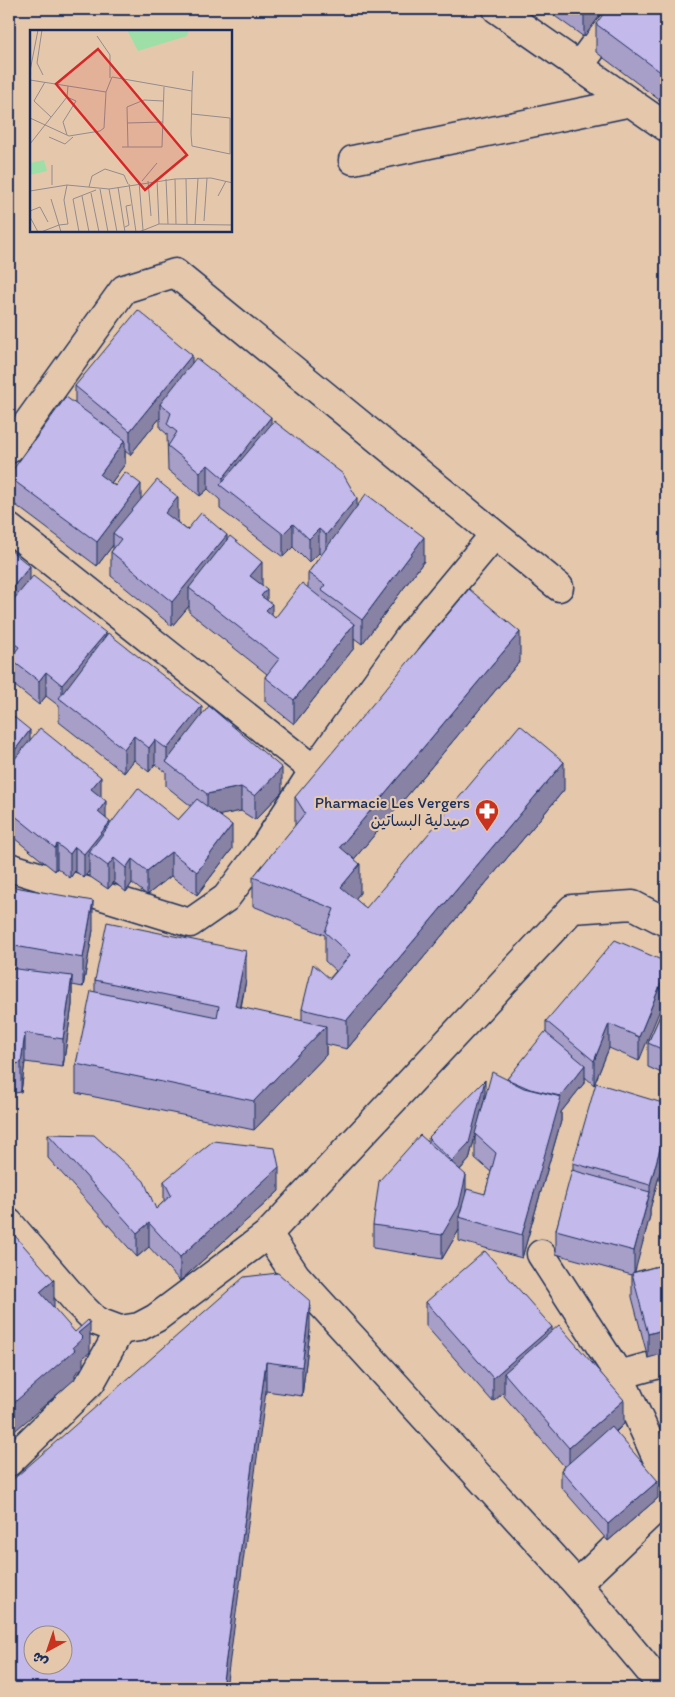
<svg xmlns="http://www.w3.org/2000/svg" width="675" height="1697" font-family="Itim,'Playpen Sans Arabic',sans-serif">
<rect width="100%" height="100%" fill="#e5c8ac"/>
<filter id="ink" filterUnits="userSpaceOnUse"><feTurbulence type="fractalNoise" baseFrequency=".02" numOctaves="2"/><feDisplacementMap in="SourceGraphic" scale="10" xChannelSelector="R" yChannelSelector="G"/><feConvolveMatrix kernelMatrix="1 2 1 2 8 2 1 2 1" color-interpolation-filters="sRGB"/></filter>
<g filter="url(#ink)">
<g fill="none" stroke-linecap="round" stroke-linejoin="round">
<g stroke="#1b2f5e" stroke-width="31">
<g id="minor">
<path d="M497,9L666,127"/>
<path d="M579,66L621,9"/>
<path d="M353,160L631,102"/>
<path d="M9,449L124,289L175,273L559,587"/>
<path d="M9,528L314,770"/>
<path d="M9,867L190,923L226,898L265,846L314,770L410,636L494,535"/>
<path d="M9,1223L77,1302L96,1321L120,1330L139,1327L156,1318L268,1234L572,909L633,905L666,922"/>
<path d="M268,1234L296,1276L577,1584L664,1688"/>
<path d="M541,1254L619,1375"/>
<path d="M666,1362L619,1375L666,1478"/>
<path d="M9,1462L91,1382L120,1330"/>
<path d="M577,1584L666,1499"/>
</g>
</g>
<use href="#minor" stroke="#e5c8ac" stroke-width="28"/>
</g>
<g fill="#a89fc9" stroke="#1b2f5e" fill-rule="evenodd">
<path d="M545,9H605L584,37Z"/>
<path d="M666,9V105L596,52V24Z"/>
<path d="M192,362L271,425L357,506L424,561L362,644L354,638V648L294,724L265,701V677L267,674L189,612V606L172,626L111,576V552L113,549V545L97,566L9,500V475L75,404V386ZM160,418V428L167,434L168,470L200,496L208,489L220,500V509L283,557L293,547L309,563L319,553L321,555L308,573V587L275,618L272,615L262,585L227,539L187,530L177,522L178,521L111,483L125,464V451L130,455Z"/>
<path d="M9,549L30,579L106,637L202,714L282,792L255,820L241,811L219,815L232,849L197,895L171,876L147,895L132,883L126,892L114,882L108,889L89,876V871L84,878L75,871L70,878L57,868L55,871L9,834V713L30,739L101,797L106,819L110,825L178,820L191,806L166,786V772L155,764L149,772L134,760L124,773L59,722V706L46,696L39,705L10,682V664L9,663Z"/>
<path d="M520,661L354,859L360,893L355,899L366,908L564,790L347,1049L326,1044V1055L254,1130L76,1093V1064L95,991V980H246L241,1008L302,1021V1009L336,971L325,961V935L253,906V877L295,826V797Z"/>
<path d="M9,886L93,930L83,987L72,985V1005L63,1067L25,1062L21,1092L9,1094Z"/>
<path d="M666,962L639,1061L609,1048L594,1085L585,1077V1082L561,1112V1121L522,1258L459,1241V1230L442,1259L373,1248V1225L428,1142V1138L485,1097L480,1116L507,1079L546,1034V1021ZM475,1136V1158L491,1172L485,1194L466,1193L460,1170L469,1160Z"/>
<path d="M666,1002V1075L648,1067V1043Z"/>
<path d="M666,1104V1151L650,1209V1216L634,1272L666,1264L648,1358L632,1297V1275L556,1254V1230L573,1171V1163Z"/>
<path d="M48,1134L156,1209L164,1201V1181L279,1191L180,1281L149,1247L137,1257L48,1158Z"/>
<path d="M426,1302L552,1332L624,1424L616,1432L658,1498L608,1541L561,1487V1470L564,1466L504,1396V1392L493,1402L426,1326Z"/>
<path d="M310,1330L302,1396L266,1391L9,1483Z"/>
<path d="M666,1575V1607L662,1602V1578Z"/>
</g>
<g fill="#8882a4" stroke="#1b2f5e">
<path d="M584,9H605L584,37Z"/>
<path d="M192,355V378L160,404V418L130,455V431Z"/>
<path d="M271,417V441L223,487V478Z"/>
<path d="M125,440V464L100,498V475Z"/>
<path d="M208,465V489L200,496V472Z"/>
<path d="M141,484V508L113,533V545L97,566V542Z"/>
<path d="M178,497V521L165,536V513Z"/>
<path d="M357,498V522L326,559V535Z"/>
<path d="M293,524V547L283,557V534Z"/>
<path d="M319,529V553L309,563V539Z"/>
<path d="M227,535V559L189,588V606L172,626V602Z"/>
<path d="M424,537V561L362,644V620Z"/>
<path d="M262,562V586L250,576Z"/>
<path d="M30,566V589L9,616V592Z"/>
<path d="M267,589V609L272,604V628L261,596Z"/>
<path d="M354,624V648L294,724V700Z"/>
<path d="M520,632V661L340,876V847Z"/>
<path d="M106,633V657L62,701V685Z"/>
<path d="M46,672V696L39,705V681Z"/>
<path d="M202,706V730L167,763V749Z"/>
<path d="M30,730V754L9,782V758Z"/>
<path d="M134,736V760L124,773V749Z"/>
<path d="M155,740V764L149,772V748Z"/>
<path d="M564,762V790L347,1049V1020Z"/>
<path d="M282,768V792L255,820V796Z"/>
<path d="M101,777V800L91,789Z"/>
<path d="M241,787V811L207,818V794Z"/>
<path d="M106,801V825L98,812Z"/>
<path d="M110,822V845L89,852V871L84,878V854Z"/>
<path d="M232,825V849L197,895V872Z"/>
<path d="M57,844V868L55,871V848Z"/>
<path d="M75,847V871L70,878V854Z"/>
<path d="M171,852V876L147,895V871Z"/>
<path d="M114,858V882L108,889V866Z"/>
<path d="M132,859V883L126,892V868Z"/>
<path d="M360,864V893L341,916V887Z"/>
<path d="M93,901V930L83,987V958Z"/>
<path d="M246,951V980L235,1035V1006Z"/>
<path d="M666,971V995L639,1061V1037Z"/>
<path d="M72,976V1005L63,1067V1039Z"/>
<path d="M609,1024V1048L594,1085V1061Z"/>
<path d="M326,1026V1055L254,1130V1101Z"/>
<path d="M25,1033V1062L21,1092V1063Z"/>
<path d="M585,1065V1082L561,1112V1121L522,1258V1235L557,1099Z"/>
<path d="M485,1080V1097L469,1160L452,1178V1161Z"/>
<path d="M666,1127V1151L650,1209V1216L634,1275V1251L650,1192V1185Z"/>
<path d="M279,1167V1191L180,1281V1257Z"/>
<path d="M466,1175V1199L459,1217V1230L442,1259V1235Z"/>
<path d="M149,1223V1247L137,1257V1233Z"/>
<path d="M54,1280V1309L40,1292Z"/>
<path d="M310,1301V1330L302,1396V1367Z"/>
<path d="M90,1323V1352L83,1358V1367L75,1374V1379L9,1436V1407L73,1347L78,1333Z"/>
<path d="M552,1327V1351L504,1373V1392L493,1402V1378Z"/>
<path d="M666,1329V1353L648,1358V1334Z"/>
<path d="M266,1362V1391L226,1688H222Z"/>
<path d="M624,1400V1424L569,1472V1448Z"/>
<path d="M658,1481V1498L608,1541V1524Z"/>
</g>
<g fill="#c3b9ea" stroke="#1b2f5e" fill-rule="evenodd">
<path d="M607,9H666V76L596,24Z"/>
<path d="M138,310L192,355L130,431L75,386Z"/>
<path d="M196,358L271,417L223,478L208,465L200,472L168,446L177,432L167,424L171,413L160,404Z"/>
<path d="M66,397L125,440L100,475L115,486L125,472L141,484L97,542L9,477V475Z"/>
<path d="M274,421L343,474L357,498L326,535L319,529L309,539L293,524L283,534L220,485Z"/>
<path d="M157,480L178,497L165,513L187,530L201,513L227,535L172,602L111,552L121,539L113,533Z"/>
<path d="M366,494L424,537L362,620L321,590L325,585L308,573Z"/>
<path d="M230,536L262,562L250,576L267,589L261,596L272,604L266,610L275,618L302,583L354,624L294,700L265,677L279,659L189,588Z"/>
<path d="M9,549L30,566L9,592Z"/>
<path d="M33,576L106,633L62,685L46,672L39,681L10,659L19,647L9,640V634L12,630L9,627V605Z"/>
<path d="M469,589L520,632L340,847L360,864L341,887L366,908L520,725L564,762L347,1020L302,1009L313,964L330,979L350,955L325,932L334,909L253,877L305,813L295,797Z"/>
<path d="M108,633L202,706L167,749L155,740L149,748L134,736L124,749L59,698Z"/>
<path d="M209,706L282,768L255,796L241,787L207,794L166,762Z"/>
<path d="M9,713L30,730L9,758Z"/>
<path d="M40,728L101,777L91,789L106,801L98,812L110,822L84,854L75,847L70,854L57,844L55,848L9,811V766Z"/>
<path d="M138,788L178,820L197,799L232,825L197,872L171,852L147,871L132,859L126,868L114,858L108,866L89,852Z"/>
<path d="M9,886L93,901L83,958L9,945Z"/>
<path d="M107,922L246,951L235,1006L326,1026L254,1101L76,1064L91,991L217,1017L219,1006L95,980Z"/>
<path d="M615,940L666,962V971L639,1037L609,1024L594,1061L546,1021Z"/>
<path d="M9,968L72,976L63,1039L25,1033L21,1063L9,1065Z"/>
<path d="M666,1002V1051L648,1043Z"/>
<path d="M545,1032L585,1065L560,1096L530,1089L507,1079Z"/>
<path d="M492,1072L524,1088L561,1097L522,1235L459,1217L467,1189L485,1194L496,1153L475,1134Z"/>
<path d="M485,1080L469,1143L452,1161L428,1138Z"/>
<path d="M596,1083L666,1104V1127L650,1185L573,1163Z"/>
<path d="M48,1134L94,1135L144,1181L156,1209L171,1195L164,1181L213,1141L275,1148L279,1167L180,1257L149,1223L137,1233Z"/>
<path d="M420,1135L466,1175L459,1206L442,1235L373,1225L379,1181Z"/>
<path d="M572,1170L650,1192L634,1251L556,1230Z"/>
<path d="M9,1229L54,1280L40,1292L75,1332L88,1320L90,1323L78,1333L83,1338L73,1347L75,1350L9,1407Z"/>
<path d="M485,1251L552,1327L493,1378L426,1302Z"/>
<path d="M666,1264V1329L648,1334L632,1273Z"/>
<path d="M278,1273L310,1301L302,1367L266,1362L222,1688H9V1483L244,1277ZM32,1634H62V1664H32Z"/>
<path d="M559,1325L624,1400L569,1448L504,1373Z"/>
<path d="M611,1426L658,1481L608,1524L561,1470Z"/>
<path d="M666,1575V1583L662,1578Z"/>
</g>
</g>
<defs>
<g id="pharmacy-pin" transform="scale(1.25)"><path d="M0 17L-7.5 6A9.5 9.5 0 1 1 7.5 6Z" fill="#c8321e" stroke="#e5c8ac"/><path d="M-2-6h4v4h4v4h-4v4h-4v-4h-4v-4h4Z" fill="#fff"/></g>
</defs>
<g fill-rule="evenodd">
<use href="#pharmacy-pin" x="487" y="811"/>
</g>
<g text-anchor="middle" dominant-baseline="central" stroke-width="4.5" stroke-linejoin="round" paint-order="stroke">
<g font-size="16" fill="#1b2f5e" stroke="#e5c8ac" text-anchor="end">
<text x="470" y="802">Pharmacie Les Vergers<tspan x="470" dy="18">صيدلية البساتين</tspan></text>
</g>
</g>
<g transform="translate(30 30)">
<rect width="202" height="202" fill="#e5c8ac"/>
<path d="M97,0H159L157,6L108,21ZM14,130L17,141L0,145V133Z" fill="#9edfa8"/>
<path fill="none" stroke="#948b8d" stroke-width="1" d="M12,0L7,33L13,45M67,6L80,25V48M0,41L8,0M0,50L76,62M15,52L4,71L21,87M162,61L163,41M0,88L39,106L70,101L74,98L76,62L82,47L162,61L161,104L162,116L200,124V88L162,84M97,93L133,92M37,105L33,92L46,71L37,67M19,107L35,114L43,107M0,114L37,67L38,56M92,117H132L134,57M98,117L97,77L114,70L133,71M22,135V155M136,149L138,194M145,149L146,194M156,149L157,194M127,150L129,194M112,151L127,133M118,151L121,186M109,152L113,200M99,154L106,202M59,157L62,146L75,139L94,145L98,154M88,157L95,202M70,159L78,202M79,159L87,202M0,161L37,155L79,159L145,149L181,148L203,153M61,163L69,202M52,166L59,202M188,166L196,151M21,169L29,195L38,194L34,170L37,155M0,181L10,177L18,192M0,187L8,202M174,191L177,148M165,195L168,148M95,197L99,195L96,176L101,175M11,202L29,195L31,202M49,202L43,169L66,160M109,202L129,194L203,195"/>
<path fill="#d62828" fill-opacity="0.15" stroke="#d62828" stroke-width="2.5" d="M68,19L157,125L115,160L26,54Z"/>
<rect width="202" height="202" fill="none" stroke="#1b2f5e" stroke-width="2.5"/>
</g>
<rect width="675" height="1697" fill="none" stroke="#e5c8ac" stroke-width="30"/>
<rect x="15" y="15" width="645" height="1667" fill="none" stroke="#1b2f5e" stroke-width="2" filter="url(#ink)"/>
<g transform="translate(48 1650) rotate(220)"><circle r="24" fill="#e5c8ac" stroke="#948b8d"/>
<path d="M0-4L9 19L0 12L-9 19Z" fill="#c8321e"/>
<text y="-8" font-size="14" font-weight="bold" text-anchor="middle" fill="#1b2f5e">ش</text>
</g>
</svg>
